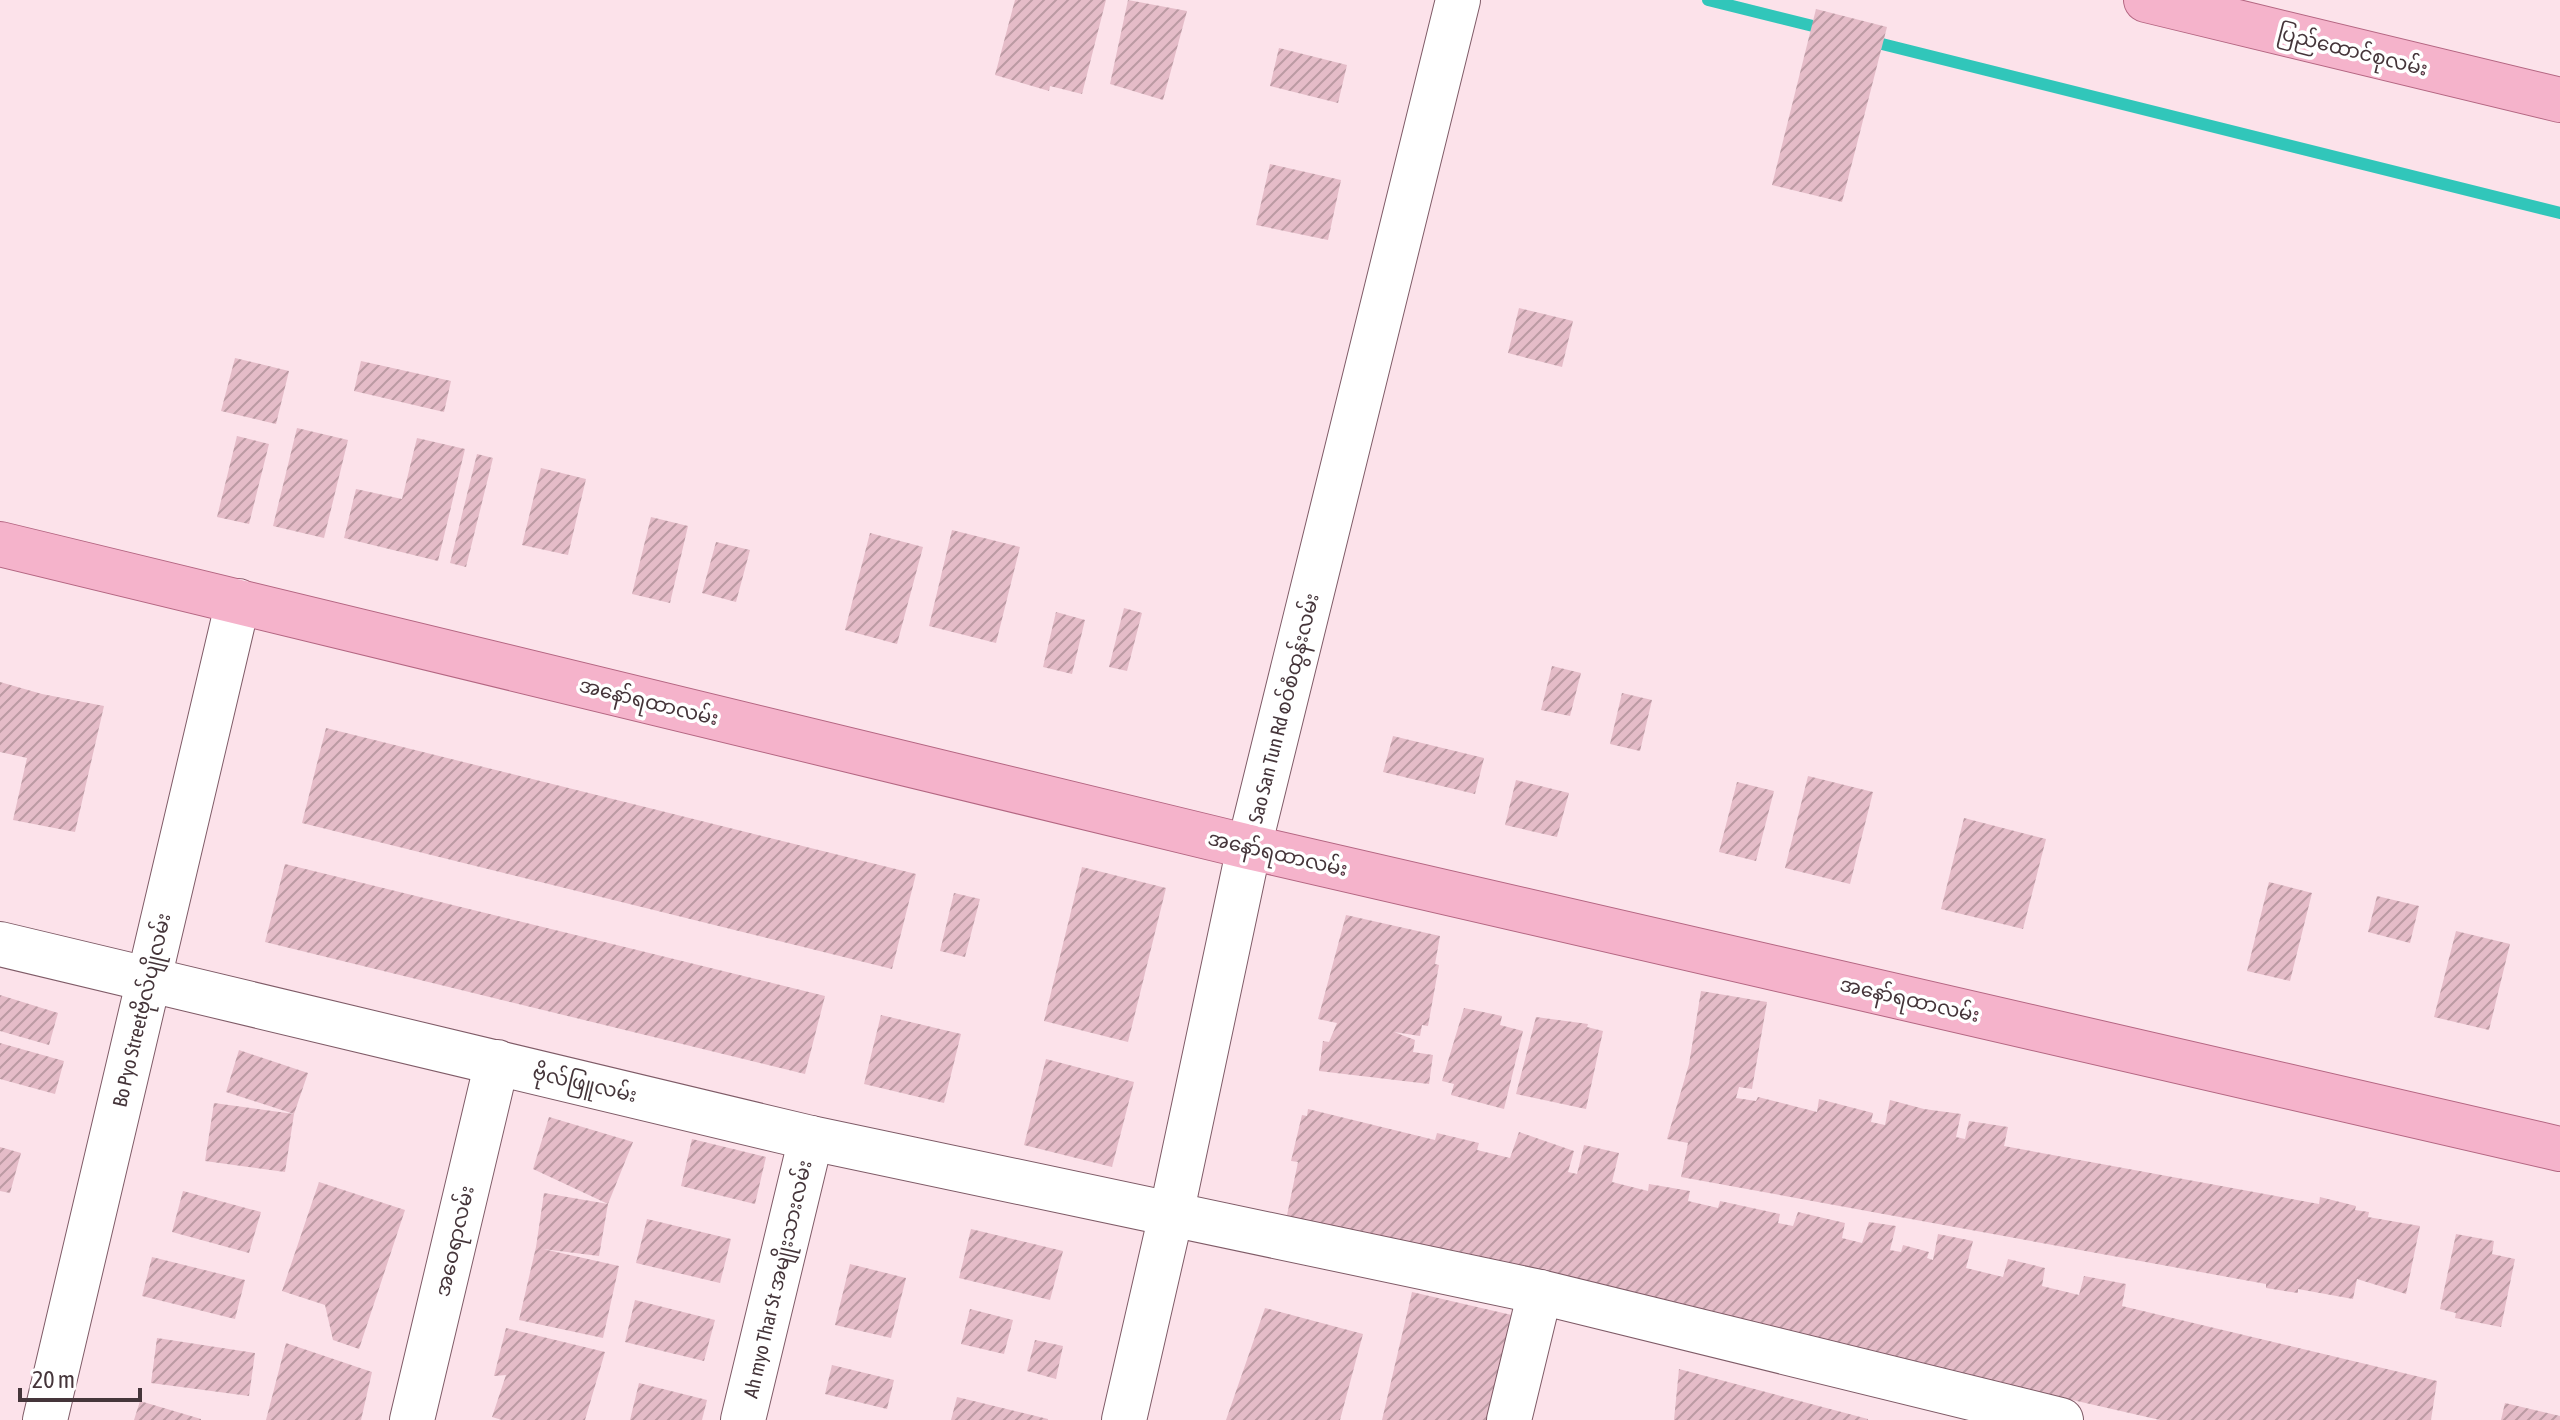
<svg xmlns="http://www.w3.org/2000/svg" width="2560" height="1420" font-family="'Asap Condensed','Noto Sans Myanmar',sans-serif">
<defs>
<pattern id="building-hatch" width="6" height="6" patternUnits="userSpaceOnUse" patternTransform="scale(2)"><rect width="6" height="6" fill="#e5bcc8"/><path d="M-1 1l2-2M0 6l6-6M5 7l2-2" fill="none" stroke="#bb9aa3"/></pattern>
</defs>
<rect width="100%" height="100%" fill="#fce2ea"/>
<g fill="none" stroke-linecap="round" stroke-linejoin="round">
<g stroke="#31c6ba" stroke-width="12">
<path d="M1708,0L1825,29"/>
<path d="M1866,40L2560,213"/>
</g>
</g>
<g fill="url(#building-hatch)">
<path d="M1015,0H1106L1082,94L1050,86L1049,91L995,75Z"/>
<path d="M1128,0L1187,11L1163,100L1110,84Z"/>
<path d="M1816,9L1887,27L1842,202L1772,185Z"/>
<path d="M1279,48L1347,65L1338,103L1270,86Z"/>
<path d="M1270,164L1341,180L1328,240L1256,225Z"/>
<path d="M1519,308L1573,321L1562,367L1508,353Z"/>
<path d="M235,358L289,371L276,424L221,411Z"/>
<path d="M361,361L451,381L444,412L354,391Z"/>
<path d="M297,428L348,440L324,538L273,526Z"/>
<path d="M237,436L269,444L249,524L217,517Z"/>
<path d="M417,438L465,449L438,561L344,538L356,489L402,499Z"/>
<path d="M477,454L493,458L466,567L450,563Z"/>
<path d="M541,468L586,479L568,555L522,545Z"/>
<path d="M651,517L688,526L670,603L632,594Z"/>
<path d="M952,530L1020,547L996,643L929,626Z"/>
<path d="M870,533L923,547L897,644L845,630Z"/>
<path d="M716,542L750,550L736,602L702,593Z"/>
<path d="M1124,608L1142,613L1127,671L1109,667Z"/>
<path d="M1056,612L1085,620L1072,674L1043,667Z"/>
<path d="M1552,666L1581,673L1570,716L1541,710Z"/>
<path d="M0,682L42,694L104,706L75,832L13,820L27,758L0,752Z"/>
<path d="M1622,693L1652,700L1640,751L1610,744Z"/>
<path d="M326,728L916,874L892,969L302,823Z"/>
<path d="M1393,736L1484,758L1475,794L1383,772Z"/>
<path d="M1808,776L1873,792L1850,884L1785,868Z"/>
<path d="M1516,780L1569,793L1557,837L1505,825Z"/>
<path d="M1737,782L1774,791L1756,861L1719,852Z"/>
<path d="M1964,818L2046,839L2023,929L1941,909Z"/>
<path d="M285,864L825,996L805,1074L265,942Z"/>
<path d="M1082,867L1166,888L1128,1042L1044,1021Z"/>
<path d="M2269,882L2312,893L2290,981L2247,971Z"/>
<path d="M954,893L980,899L965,957L940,951Z"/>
<path d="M2377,896L2419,906L2410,943L2368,932Z"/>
<path d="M1346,915L1440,936L1435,964L1439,965L1428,1026L1422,1025L1420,1036L1394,1032L1415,1040L1413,1052L1433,1055L1429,1084L1319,1071L1323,1041L1329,1042L1337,1023L1318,1019Z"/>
<path d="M2456,931L2510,944L2489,1030L2434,1017Z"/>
<path d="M1701,991L1767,1002L1752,1089L1739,1087L1736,1098L1756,1101L1758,1097L1817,1112L1819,1099L1873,1113L1871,1122L1885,1125L1890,1100L1924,1109L1961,1114L1956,1137L1965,1139L1969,1121L2008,1127L2004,1146L2319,1204L2320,1197L2356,1206L2355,1210L2369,1212L2368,1217L2420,1226L2406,1294L2357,1279L2353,1299L2298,1289V1293L2266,1288V1284L1681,1177L1688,1143L1667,1139L1689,1064Z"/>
<path d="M0,995L58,1013L49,1045L0,1031Z"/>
<path d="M1464,1008L1502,1016L1500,1025L1523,1031L1504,1109L1451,1095L1454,1084L1442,1081Z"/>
<path d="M881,1015L961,1034L944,1103L864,1084Z"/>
<path d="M1536,1017L1588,1024L1587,1027L1603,1031L1586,1109L1516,1094Z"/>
<path d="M0,1043L64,1061L55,1094L0,1079Z"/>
<path d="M239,1050L308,1073L294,1114L285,1172L205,1161L214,1103L294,1114L226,1092Z"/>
<path d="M1046,1059L1134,1082L1112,1167L1024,1145Z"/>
<path d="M1308,1109L1435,1140L1437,1133L1479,1143L1477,1150L1510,1158L1519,1132L1574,1151L1568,1172L1577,1174L1584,1145L1619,1153L1612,1182L1648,1191L1649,1184L1690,1191L1688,1201L1718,1208L1720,1201L1780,1214L1778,1223L1793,1226L1798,1212L1845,1223L1842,1238L1862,1243L1869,1222L1896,1226L1890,1250L1901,1252L1903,1245L1929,1252L1927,1258L1933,1260L1938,1234L1973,1241L1966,1268L2003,1277L2008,1259L2045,1268L2042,1286L2079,1295L2084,1276L2126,1284L2122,1306L2437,1381L2431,1420H2160L1286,1220L1298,1162L1291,1161L1302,1115L1307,1116Z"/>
<path d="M549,1117L633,1142L608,1204L533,1169Z"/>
<path d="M692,1139L766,1157L755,1204L681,1186Z"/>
<path d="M0,1147L21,1153L10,1193L0,1191Z"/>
<path d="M319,1182L405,1210L359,1349L333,1340L325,1305L282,1291Z"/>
<path d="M183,1191L261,1212L249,1253L172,1232Z"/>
<path d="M544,1193L608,1204L599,1256L543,1249L619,1266L603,1338L519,1320L536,1247Z"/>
<path d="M647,1219L731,1239L720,1283L636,1263Z"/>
<path d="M971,1229L1063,1251L1050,1300L959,1278Z"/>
<path d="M2456,1234L2494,1241L2492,1254L2515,1259L2501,1327L2455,1318L2456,1313L2440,1309Z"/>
<path d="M152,1257L245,1280L235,1319L142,1296Z"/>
<path d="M850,1264L906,1278L891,1338L835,1325Z"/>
<path d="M1412,1292L1516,1316L1493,1420H1382Z"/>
<path d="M635,1300L715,1320L704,1361L625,1342Z"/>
<path d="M1265,1308L1363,1334L1340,1420H1226Z"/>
<path d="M970,1309L1013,1320L1004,1354L961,1344Z"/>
<path d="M506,1328L605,1352L585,1420H502L492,1417L506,1375L494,1376Z"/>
<path d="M157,1338L255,1353L249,1396L151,1383Z"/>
<path d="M1035,1340L1063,1346L1056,1379L1027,1371Z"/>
<path d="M286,1343L372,1372L361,1420H266Z"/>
<path d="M832,1365L894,1380L887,1409L825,1394Z"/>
<path d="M1679,1369L1868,1419V1420H1674Z"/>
<path d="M639,1383L707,1400L702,1420H630Z"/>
<path d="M957,1397L1048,1419V1420H951Z"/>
<path d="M140,1401L201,1419V1420H134Z"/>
<path d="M2505,1403L2560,1416V1420H2501Z"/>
</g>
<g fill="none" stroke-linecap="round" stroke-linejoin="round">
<g stroke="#7f5b67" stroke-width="46">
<g id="minor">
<path d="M0,944L811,1138L1540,1292L2061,1420"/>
<path d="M45,1420L238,601"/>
<path d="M412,1420L497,1062"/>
<path d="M743,1420L811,1138"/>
<path d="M1124,1420L1171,1215L1249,847L1458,0"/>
<path d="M1509,1420L1540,1292"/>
</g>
</g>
<g stroke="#b46682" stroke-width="46">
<g id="major">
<path d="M2146,0L2560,100"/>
<path d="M0,544L1249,847L2560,1149"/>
</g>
</g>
<use href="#minor" stroke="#fff" stroke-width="44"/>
<use href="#major" stroke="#f5b3cb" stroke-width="44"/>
</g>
<g text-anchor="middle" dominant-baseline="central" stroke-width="7" stroke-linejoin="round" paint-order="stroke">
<g font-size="20" fill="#45353a" stroke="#fff">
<text transform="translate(2353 50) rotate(14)">ပြည်ထောင်စုလမ်း</text>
<text transform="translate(649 701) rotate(14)">အနော်ရထာလမ်း</text>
<text transform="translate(1283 708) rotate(-76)">Sao San Tun Rd စဝ်စံထွန်းလမ်း</text>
<text transform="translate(1278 853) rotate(13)">အနော်ရထာလမ်း</text>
<text transform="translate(1910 999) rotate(13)">အနော်ရထာလမ်း</text>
<text transform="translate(141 1010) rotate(-77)">Bo Pyo Streetဗိုလ်ပျိုလမ်း</text>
<text transform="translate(585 1083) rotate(13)">ဗိုလ်ဖြူလမ်း</text>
<text transform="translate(454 1241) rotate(-77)">အဝေရာလမ်း</text>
<text transform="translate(777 1279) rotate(-77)">Ah myo Thar St အမျိုးသားလမ်း</text>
</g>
</g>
<path d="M20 1388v12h120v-12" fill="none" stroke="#45353a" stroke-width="4"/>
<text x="32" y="1388" font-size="24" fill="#45353a" stroke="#ffffff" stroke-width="6" paint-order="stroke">20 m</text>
</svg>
